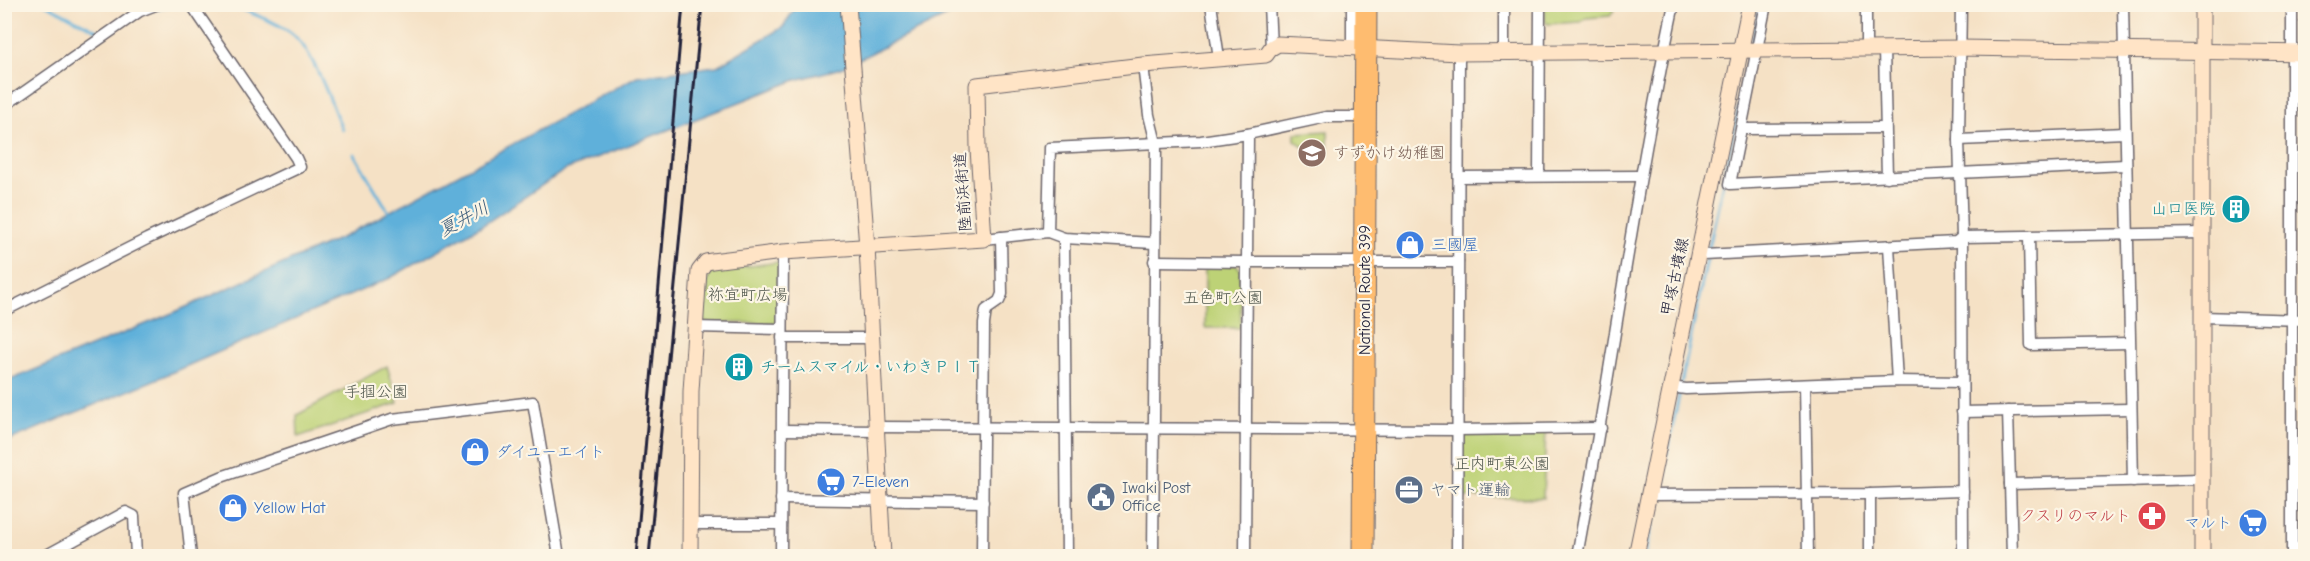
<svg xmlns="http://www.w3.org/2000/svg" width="2310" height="561" font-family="'Comic Neue','Klee One',sans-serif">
<rect width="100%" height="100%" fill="#fcf5e5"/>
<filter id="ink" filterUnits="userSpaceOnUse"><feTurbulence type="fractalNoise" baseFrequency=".0167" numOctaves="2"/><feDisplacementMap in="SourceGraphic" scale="12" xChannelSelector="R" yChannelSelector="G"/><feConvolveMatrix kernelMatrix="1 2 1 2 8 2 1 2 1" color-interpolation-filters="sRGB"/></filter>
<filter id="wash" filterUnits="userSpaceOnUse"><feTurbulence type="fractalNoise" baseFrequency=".008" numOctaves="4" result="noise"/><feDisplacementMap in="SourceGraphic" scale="24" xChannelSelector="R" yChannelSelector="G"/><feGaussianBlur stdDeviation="1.35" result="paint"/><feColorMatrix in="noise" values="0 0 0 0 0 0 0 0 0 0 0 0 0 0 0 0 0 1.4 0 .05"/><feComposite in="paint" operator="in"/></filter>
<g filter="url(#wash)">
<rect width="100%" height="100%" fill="#f5e1c5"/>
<g fill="#bdd276" stroke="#707a58" stroke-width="1.5">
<path d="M1545,5H1614V11L1610,16L1586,18L1581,22L1547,24L1545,21Z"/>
<path d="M1328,131V154L1312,153L1295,140V133Z"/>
<path d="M779,262L777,323H703L708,277L714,271Z"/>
<path d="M1237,265L1240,269L1241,328H1205V266Z"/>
<path d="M387,366L398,403L298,437L297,415Z"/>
<path d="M1546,430L1543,498L1459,497L1457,431Z"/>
</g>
<path fill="#5fb0da" stroke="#40698a" stroke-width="1.5" d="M797,5H969L841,68L796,80L565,170L486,223L390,278L159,378L5,442V382L175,312L345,236L637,76L717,66L783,27Z"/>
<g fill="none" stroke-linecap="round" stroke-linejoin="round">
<g stroke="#5fb0da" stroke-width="3">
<path d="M45,4L102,33"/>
<path d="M230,4C249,13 273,20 290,32C312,47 332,105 342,130"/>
<path d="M158,9L177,4"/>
<path d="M1752,44L1760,6"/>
<path d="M354,154L390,214"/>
<path d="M1708,252L1750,56"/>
<path d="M1681,384L1707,259"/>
<path d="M1645,556L1680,391"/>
</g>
</g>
</g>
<g filter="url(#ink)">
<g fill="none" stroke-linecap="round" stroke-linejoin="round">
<g stroke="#6c656b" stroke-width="13">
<g id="street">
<path d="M1211,4L1219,58"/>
<path d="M1269,4L1271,48"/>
<path d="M1766,4L1730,184L2125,165"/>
<path d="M1866,4V49"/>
<path d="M1961,4L1959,140L1962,237L1963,556"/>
<path d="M2123,4L2133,481"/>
<path d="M2292,4V556"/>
<path d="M1352,48V4"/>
<path d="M1884,49L1887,177"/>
<path d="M1504,53V4"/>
<path d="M1143,65L1149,115L1156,143L1153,556"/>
<path d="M4,106L140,11L158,4"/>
<path d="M1742,129L1885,128"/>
<path d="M1959,140L2125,133"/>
<path d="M1539,176L1540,4"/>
<path d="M1459,177L1640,176"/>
<path d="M1048,232L1050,148L1201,141L1248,134"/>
<path d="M2029,236L2031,345L2129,343"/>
<path d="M1064,238L1067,556"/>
<path d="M984,239L1048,232L1064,238L1154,243"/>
<path d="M1889,246L1897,381"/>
<path d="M1698,251L1704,255L1956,242L1962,237L2202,233"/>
<path d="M1154,261L1247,262L1248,134L1326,117H1366"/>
<path d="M4,311L147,239L300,167L296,158L191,4"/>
<path d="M2202,317L2306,320"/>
<path d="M694,327L782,329"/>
<path d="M782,338H872"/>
<path d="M1805,385L1808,556"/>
<path d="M1670,387L1686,389L1897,381L1962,382"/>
<path d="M2008,411L2012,556"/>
<path d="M1962,412L2130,409"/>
<path d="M877,427L1457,430L1601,428"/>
<path d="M782,430L878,431"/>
<path d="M2010,484L2202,479"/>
<path d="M1648,495L1870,494L1963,491"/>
<path d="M781,499L983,502"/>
<path d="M690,524H781"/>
<path d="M45,556L126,512L134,516L136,556"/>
<path d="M191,556L184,493L221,477L392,419L533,402L559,556"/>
<path d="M781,556L783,252"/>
<path d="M982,556L984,324L986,310L999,301L1002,294L1001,237"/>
<path d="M1245,556L1247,262H1458"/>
<path d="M1457,556L1459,53"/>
<path d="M1577,556C1611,373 1635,187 1674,4"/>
<path d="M1870,556V494"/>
</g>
</g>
<g stroke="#6c656b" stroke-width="17">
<g id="secondary">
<path d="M848,4L867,247L883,556"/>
<path d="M2202,4V556"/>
<path d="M690,556L691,391L699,271L706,262L712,261L783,252L984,239L978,149L977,85L1143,65L1266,55L1271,48L1278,44L1459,53L1961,48L2306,53"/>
<path d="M1636,556L1750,4"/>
</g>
</g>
<g stroke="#6c656b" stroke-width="23">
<path id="highway" d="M1363,556L1366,4"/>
</g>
<use href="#street" stroke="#fff" stroke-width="10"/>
<use href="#secondary" stroke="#ffe4c6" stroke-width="15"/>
<use href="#highway" stroke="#febc70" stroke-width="21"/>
<g stroke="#22223b" stroke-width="3">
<path d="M636,556L683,4"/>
<path d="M649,556L702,4"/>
</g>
</g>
</g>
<defs>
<g id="school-disc" transform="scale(1.5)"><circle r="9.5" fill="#8d6e63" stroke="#fcf5e5"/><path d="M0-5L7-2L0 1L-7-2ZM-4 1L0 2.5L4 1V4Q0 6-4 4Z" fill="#fff"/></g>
<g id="building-disc" transform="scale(1.5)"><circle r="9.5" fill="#0f9aa8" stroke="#fcf5e5"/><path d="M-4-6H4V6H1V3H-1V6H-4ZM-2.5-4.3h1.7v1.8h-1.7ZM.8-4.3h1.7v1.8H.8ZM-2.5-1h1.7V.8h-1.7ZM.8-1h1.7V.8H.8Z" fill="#fff"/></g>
<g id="shop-disc" transform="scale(1.5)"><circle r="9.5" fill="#3f7fe0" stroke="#fcf5e5"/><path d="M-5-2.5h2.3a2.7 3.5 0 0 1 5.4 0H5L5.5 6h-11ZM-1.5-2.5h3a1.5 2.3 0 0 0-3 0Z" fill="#fff"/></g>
<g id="supermarket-disc" transform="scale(1.5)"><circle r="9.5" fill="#3f7fe0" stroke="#fcf5e5"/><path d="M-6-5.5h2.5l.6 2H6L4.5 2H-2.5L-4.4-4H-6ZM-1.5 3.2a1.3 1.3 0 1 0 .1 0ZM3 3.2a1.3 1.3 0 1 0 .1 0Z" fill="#fff"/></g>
<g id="office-disc" transform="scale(1.5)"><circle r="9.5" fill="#5c6f8a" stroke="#fcf5e5"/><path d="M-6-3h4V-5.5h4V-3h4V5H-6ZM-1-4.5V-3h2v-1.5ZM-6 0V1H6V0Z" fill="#fff"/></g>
<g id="civic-disc" transform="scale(1.5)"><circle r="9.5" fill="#5c6f8a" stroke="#fcf5e5"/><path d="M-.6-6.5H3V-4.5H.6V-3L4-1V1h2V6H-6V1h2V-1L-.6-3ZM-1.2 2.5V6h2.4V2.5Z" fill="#fff"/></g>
<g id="pharmacy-disc" transform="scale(1.5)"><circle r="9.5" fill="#e0444e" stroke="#fcf5e5"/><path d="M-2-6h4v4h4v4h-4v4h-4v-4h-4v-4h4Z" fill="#fff"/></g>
</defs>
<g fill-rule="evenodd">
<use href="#school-disc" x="1312" y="153"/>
<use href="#building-disc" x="2236" y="209"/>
<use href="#shop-disc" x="1410" y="245"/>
<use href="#building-disc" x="739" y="367"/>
<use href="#shop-disc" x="475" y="452"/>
<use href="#supermarket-disc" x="831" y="482"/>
<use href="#office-disc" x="1409" y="490"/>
<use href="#civic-disc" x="1101" y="497"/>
<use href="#shop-disc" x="233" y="508"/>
<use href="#pharmacy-disc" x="2152" y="516"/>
<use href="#supermarket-disc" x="2253" y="523"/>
</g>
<g text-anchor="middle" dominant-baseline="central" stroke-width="4.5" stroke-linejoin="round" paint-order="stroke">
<g font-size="16" fill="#785e54" stroke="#fcf5e5" text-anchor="start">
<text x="1333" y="153">すずかけ幼稚園</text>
</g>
<g font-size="16" fill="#22223b" stroke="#fcf5e5">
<text transform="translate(963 192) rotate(-94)">陸前浜街道</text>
<text transform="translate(1675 277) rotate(-78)">甲塚古墳線</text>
<text transform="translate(1365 290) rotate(-90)">National Route 399</text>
</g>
<g font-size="16" fill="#0d838f" stroke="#fcf5e5" text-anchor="end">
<text x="2215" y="209">山口医院</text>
<text x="760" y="367" text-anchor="start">チームスマイル・いわきＰＩＴ</text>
</g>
<g font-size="16" fill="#366cbe" stroke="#fcf5e5" text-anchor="start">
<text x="1431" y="245">三國屋</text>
<text x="496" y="452">ダイユーエイト</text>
<text x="852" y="482">7-Eleven</text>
<text x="254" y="508">Yellow Hat</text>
<text x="2232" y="523" text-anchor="end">マルト</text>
</g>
<g font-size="16" fill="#50574d" stroke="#fcf5e5">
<text x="748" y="295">祢宜町広場</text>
<text x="1223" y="298">五色町公園</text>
<text x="376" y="392">手掴公園</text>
<text x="1502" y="464">正内町東公園</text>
</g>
<g font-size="16" fill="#4e5e75" stroke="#fcf5e5" text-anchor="start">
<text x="1122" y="488">Iwaki Post<tspan x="1122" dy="18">Office</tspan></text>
<text x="1430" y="490">ヤマト運輸</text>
</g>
<g font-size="16" fill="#be3a42" stroke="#fcf5e5" text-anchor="end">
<text x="2131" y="516">クスリのマルト</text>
</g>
<g font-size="18" font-style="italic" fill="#3a5b7b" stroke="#fcf5e5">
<text transform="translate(464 219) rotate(-28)">夏井川</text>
</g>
</g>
<rect width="2310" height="561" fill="none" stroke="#fcf5e5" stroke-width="24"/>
</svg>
